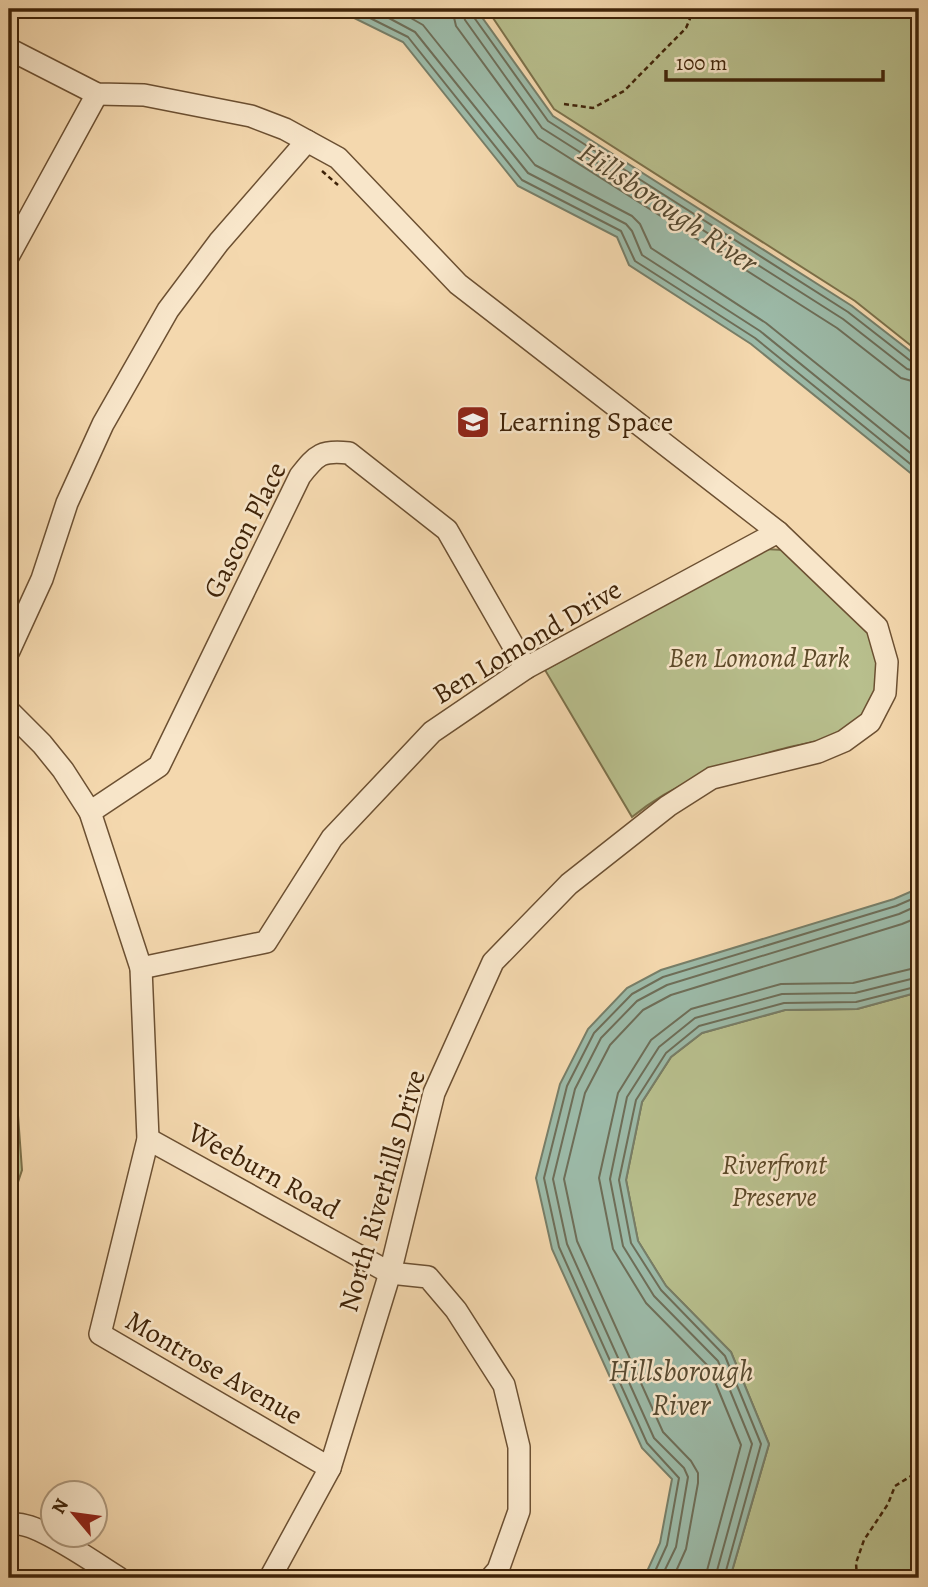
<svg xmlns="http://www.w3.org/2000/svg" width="928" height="1587" font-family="Alegreya,serif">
<rect width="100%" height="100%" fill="#f4d8ae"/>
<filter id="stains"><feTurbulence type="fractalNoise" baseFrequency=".00286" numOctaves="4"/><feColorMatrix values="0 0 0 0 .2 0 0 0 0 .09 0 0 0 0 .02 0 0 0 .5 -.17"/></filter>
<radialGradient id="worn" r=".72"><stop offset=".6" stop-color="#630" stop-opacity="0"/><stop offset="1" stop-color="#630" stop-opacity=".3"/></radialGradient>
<g fill="#b8bf8d" stroke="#7c714a" stroke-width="2">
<path d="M487,9H919V352L855,301L554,109Z"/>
<path d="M764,549L784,550L864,626C883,656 882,707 850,728C829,742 801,743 778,750C725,765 675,782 632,817L545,670Z"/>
<path d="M919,992V1578H730L769,1444L731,1352L666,1286L638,1241L626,1180L642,1102L671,1057L702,1033L785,1010L857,1009Z"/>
<path d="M9,1069L16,1088L22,1170L9,1209Z"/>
</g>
<g fill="#9cbaa8" stroke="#777e68" stroke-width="2">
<path d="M336,9H476L553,116L852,306L919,358V480L751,344L629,265L617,237L518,186L403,42Z"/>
<path d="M919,888V992L857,1009L785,1010L702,1033L671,1057L642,1102L626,1180L638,1241L666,1286L731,1352L769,1444L730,1578H644L660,1543L672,1479L642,1448L552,1249L536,1178L560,1084L588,1029L627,988L661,970L894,899Z"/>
</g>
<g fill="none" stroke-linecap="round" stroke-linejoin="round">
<g stroke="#6e6e58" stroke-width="2">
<path d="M352,9L408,37L522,180L621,231L635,261L755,338L919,471"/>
<path d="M372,9L415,32L528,173L626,224L632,231L642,255L760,331L919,460"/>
<path d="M395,9L423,25L535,165L632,216L640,224L651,248L766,323L919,446"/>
<path d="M452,9L456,26L538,138L837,328L901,378L919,383"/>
<path d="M462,9L465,20L542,128L843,319L907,369L919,372"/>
<path d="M471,9L473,16L548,121L848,312L912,362L919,363"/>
<path d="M652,1578L667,1545L679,1478L647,1443L559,1247L544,1178L567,1086L594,1033L632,994L663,977L896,906L919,896"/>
<path d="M661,1578L676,1547L688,1477L684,1468L654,1438L567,1244L553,1179L575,1089L601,1038L637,1001L667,985L899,914L919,905"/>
<path d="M673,1578L686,1549L698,1483V1473L691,1461L663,1432L577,1241L564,1179L585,1093L610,1045L643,1010L671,995L902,924L919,917"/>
<path d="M705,1578L741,1445L709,1367L646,1303L613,1249L599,1178L618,1093L651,1040L691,1009L781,984L853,983L919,967"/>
<path d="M715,1578L752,1444L718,1361L654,1296L623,1246L610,1179L627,1097L659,1047L695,1018L782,994L855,993L919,977"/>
<path d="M724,1578L761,1444L725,1356L661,1290L631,1243L619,1180L636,1100L666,1053L699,1026L784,1003L856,1002L919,986"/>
</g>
<g stroke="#6c5032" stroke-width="24">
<g id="minor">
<path d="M9,49L97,94L144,95L251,116L285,129L338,158L458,284L778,532L877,627L887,662L885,693L870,722L844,741L818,752L712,778L668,806L569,884L493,962L434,1093L390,1273L330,1468L270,1578"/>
<path d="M9,255L97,94"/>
<path d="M9,651L42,579L67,503L103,424L168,310L219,242L307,141"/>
<path d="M9,711L42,744L63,770L90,812L141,968L148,1139L100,1334L330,1468"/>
<path d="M90,812L159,766L300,476C317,454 322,450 349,453L447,530L526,668"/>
<path d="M141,968L266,942L332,838L432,732L526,668L778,532"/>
<path d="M148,1139L390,1273L428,1277L456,1310L504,1385L519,1447V1511L498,1570L491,1578"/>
<path d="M9,1525C31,1516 97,1565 119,1578"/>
</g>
</g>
<g stroke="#3f2308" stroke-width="2.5" stroke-dasharray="5 3.5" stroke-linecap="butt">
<path d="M564,104L593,108L624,91L686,28L694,9"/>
<path d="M322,171L338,185"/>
<path d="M857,1578L856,1563L864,1540L888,1504L895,1486L919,1471"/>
</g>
<use href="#minor" stroke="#f8e6ca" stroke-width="21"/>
</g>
<defs>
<g id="school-square" transform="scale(1.75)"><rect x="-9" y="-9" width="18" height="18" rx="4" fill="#8f2418" stroke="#f8e6ca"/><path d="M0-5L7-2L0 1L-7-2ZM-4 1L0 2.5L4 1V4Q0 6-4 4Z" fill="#fff"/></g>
</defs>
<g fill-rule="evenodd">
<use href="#school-square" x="473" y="422"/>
</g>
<g text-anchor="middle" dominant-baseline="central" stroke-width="5" stroke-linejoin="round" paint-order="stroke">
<g font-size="28" fill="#3f2308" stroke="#f8e6ca" text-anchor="start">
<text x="498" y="422">Learning Space</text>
</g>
<g font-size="28" fill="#3f2308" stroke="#f8e6ca">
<text transform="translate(245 530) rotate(-63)">Gascon Place</text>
<text transform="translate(527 642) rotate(-31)">Ben Lomond Drive</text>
<text transform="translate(264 1171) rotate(29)">Weeburn Road</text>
<text transform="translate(382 1191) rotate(-74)">North Riverhills Drive</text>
<text transform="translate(214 1368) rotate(30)">Montrose Avenue</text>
</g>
<g font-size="28" font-style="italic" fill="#5d4a29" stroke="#f8e6ca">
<text x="759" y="658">Ben Lomond Park</text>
<text x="774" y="1165">Riverfront<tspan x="774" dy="32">Preserve</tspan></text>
</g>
<g font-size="30" font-style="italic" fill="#564930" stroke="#f8e6ca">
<text transform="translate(668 207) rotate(34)">Hillsborough River</text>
<text x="681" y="1371">Hillsborough<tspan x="681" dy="34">River</tspan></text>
</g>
</g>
<rect width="928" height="1587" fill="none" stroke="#f4d8ae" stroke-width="35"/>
<rect x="10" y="10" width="907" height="1566" fill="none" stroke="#3f2308" stroke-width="3.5"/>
<rect x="18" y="18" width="893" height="1552" fill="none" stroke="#3f2308" stroke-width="2"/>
<g transform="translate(74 1514) rotate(299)"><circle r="33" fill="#f8e6ca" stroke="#ae987c" stroke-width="2"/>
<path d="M0-5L12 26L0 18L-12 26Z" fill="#8f2418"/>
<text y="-10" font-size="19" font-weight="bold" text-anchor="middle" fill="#3f2308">N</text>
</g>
<path d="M666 70v10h217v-10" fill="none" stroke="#3f2308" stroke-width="3.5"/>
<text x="676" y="70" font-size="21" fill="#3f2308" stroke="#f8e6ca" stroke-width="5" paint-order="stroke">100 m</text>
<rect width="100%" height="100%" filter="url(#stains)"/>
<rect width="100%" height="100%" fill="url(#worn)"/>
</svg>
